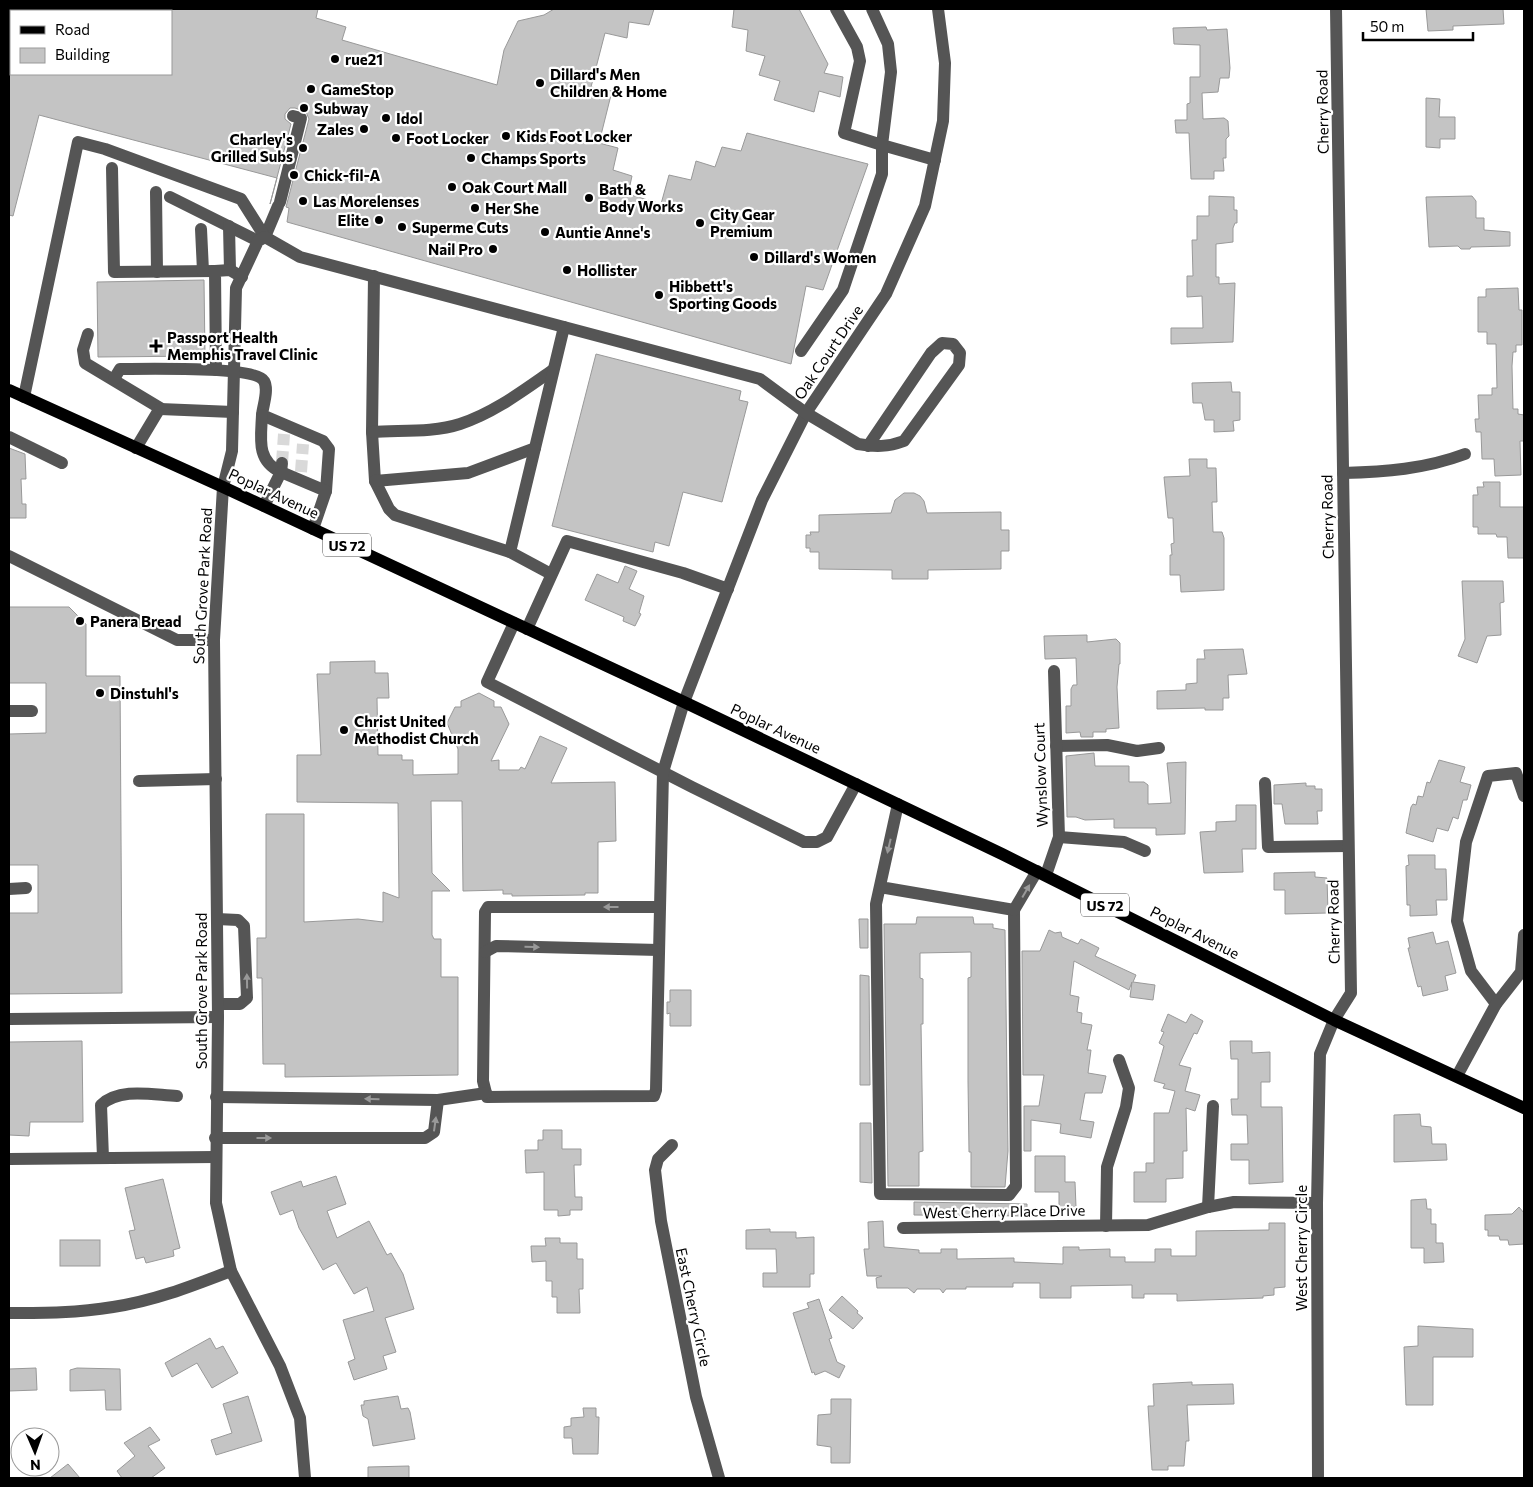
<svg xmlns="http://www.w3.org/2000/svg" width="1533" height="1487" font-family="Commissioner,sans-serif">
<rect width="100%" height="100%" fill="#fff"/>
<g fill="#c4c4c4" stroke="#999">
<path d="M171,9H318L316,18L346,27L342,40L497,85L504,50L518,21L544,15L554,9H654L649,25L629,22L627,38L605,33L591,87L612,91L599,143L618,148L613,170L632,176L628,194L661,204L669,175L691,180L696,161L715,167L722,147L741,151L747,133L868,164L823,290L806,286L791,364L287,222L289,208L286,207L309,119L306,112L295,108H290L285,114V119L291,124L270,204L277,178L39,115L13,216L9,215V74H171Z"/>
<path d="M734,9H799L828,64L824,73L843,77L840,97L819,91L814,112L774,100L780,81L759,75L765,56L746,51L748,30L732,27Z"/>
<path d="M1426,9H1503L1504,24L1453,26V30L1428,31Z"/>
<path d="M1206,27L1207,30L1227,29L1230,68L1229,78H1220L1218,92L1202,93L1203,119L1224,118L1228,121L1229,136L1226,139V158H1223L1224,171H1214V179H1191L1189,133H1176L1175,120H1187V104L1190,103V77H1200V45L1174,44L1173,28Z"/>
<path d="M1426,98L1440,99L1439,117H1455V139H1440V148L1426,147Z"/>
<path d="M1209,196L1234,197V210H1237V223H1235L1233,228V242L1216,244V277H1219V284L1235,283L1233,342L1171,344V328H1203L1202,296L1187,297V276H1193L1192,240H1197V216H1209Z"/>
<path d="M1472,196L1476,201V218H1484V230L1510,232V246L1471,247L1470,249H1461L1458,246L1429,247L1426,197Z"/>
<path d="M204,280L205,356L98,357L97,282Z"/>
<path d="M1518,288L1519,310H1522V345H1516V352H1513L1512,366L1513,409H1518V414L1524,415V441H1520L1521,475L1495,476L1494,459H1482L1481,432H1476L1475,419H1479L1478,395H1492V388H1497L1496,344H1487V332H1478V297H1486V289Z"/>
<path d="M596,354L741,391L739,400L748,402L722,502L683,492L669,546L655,542L653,552L552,526Z"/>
<path d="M1231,382L1232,392H1240V420L1233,421L1234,431L1214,432V420H1205L1202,403H1193L1192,383Z"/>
<path d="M9,448L25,454L26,479H21L22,504H26V518H9Z"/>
<path d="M1189,459H1207V468H1216L1217,502H1212L1213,532H1222L1224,538V590L1181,592L1180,575H1170V555H1172L1171,544L1174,543L1173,518H1168L1164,477L1190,476Z"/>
<path d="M1483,482H1500V507H1524V558H1508L1507,537H1497L1496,534H1478V527H1473V495H1478L1477,487H1484Z"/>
<path d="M904,493H914L920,496L924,501L927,513L1001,512V530H1009V551H1001V569L928,570V579H892V570L819,569V552H810V548H806V535H811L810,532H819V515L891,513L895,500Z"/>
<path d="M625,566L637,571L629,589L644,596L639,613L641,614L635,626L623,621L624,617L585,600L597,574L618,583Z"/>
<path d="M1462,581H1503L1504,602L1500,603L1501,635L1487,636L1477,663L1458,656L1465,639Z"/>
<path d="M9,607H69L86,624V676H120L122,993L9,994V913H38V865H9V734L46,733V683H9Z"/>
<path d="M1087,635V642L1116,639L1120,643V664H1119L1117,687L1119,728L1106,729V732H1093V737H1081L1080,732L1066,733V706H1071V689L1073,685H1077L1076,658L1045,659L1044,636Z"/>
<path d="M1243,649L1247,674L1228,675L1229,698H1223V710H1205V708L1157,709V691L1186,690V684L1197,683V659H1205L1204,650Z"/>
<path d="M375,661V673H388L389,698H377L378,755H402V760H413V775L458,774V749L447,723L455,707H461V701L479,693L494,701V707H501L509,724L491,761L499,760V770H519L521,767L525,769L540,736L567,748L551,783L615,782L616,841L598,842V893H585V895L512,896V894H503V890L463,891L462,801H431L432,873L450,891H432V935L434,939H441V977H458V1075L285,1077V1064H263L262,978H257V938H266V814H304V922L358,919L383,922V892L399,898L398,803L297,802V755H321L317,674H330V662Z"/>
<path d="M1094,753L1095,766H1129V782H1144L1148,785V804L1171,803L1167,763L1186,762L1185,834L1156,835V828H1114V819L1085,820L1076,817H1067L1066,756Z"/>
<path d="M1439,760L1465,767L1460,782L1471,785L1467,800H1463L1458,819L1453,817L1448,831L1437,828L1433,842L1406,833L1411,807L1413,804L1416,805L1418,796L1423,797L1427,782L1430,783Z"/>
<path d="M1306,783V786H1315V789H1322V811H1317L1318,824H1285L1282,804H1274V785Z"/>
<path d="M1236,805H1256V849H1242L1243,872L1204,873L1200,832L1216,831V822L1236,821Z"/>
<path d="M1408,855H1435V869H1446L1447,900H1436L1437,915L1410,916V905H1407L1406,868V866L1409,865Z"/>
<path d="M1315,872V877L1327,878L1328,913L1285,914V890H1274V873Z"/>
<path d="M917,917H973L974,924H993V928L1005,930L1008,1151L1005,1187H971V1152H969L968,1081V978L971,977V952L920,953V978L923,979V1024H921L923,1151L919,1152V1186H888L884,924H916Z"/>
<path d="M859,919H868V948H860Z"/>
<path d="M1049,930L1055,933L1061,932L1062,937L1078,944L1081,939L1099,948L1095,956L1136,975L1133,982L1155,985L1153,1000L1130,997L1132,982L1129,990L1074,961L1070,995L1079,997L1077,1012L1082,1013L1081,1023L1092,1025L1087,1050H1091L1088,1073L1106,1076L1102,1093H1085L1080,1120L1094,1122L1091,1138L1060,1133L1061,1124L1031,1120V1151H1024V1106H1039L1044,1075H1023L1022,951H1040Z"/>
<path d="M1433,932L1436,944L1448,941L1456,973L1445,976L1448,990L1423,996L1421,986L1418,987L1417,984L1408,948H1410L1408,938Z"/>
<path d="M860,975L869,976L870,1085H860Z"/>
<path d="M670,990H691V1026H670V1013L667,1014V1002H670Z"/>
<path d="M1168,1014L1186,1023L1191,1014L1203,1021L1197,1034L1194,1033L1179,1065L1191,1068L1185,1091L1200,1095L1195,1111L1186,1108L1187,1151H1183V1178L1166,1179V1202H1134V1172H1146V1163H1154V1113H1169L1175,1091L1163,1088L1165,1084L1154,1081L1164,1046L1159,1043L1164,1032L1161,1031Z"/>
<path d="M82,1041L83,1122H30L29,1136L9,1135V1042Z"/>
<path d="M1230,1041H1252V1053L1270,1052V1082H1261V1107H1282L1283,1182L1249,1184V1160H1231V1144H1248L1247,1115H1232L1231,1099H1238V1059H1231Z"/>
<path d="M1420,1114L1421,1126L1431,1127L1432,1144H1446L1447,1160L1394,1162V1115Z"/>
<path d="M860,1123H871L872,1183L860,1182Z"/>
<path d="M543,1130H562V1149H581V1165H574L575,1197H582V1210H570V1215L558,1216V1210H544V1172L526,1173L525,1150H538V1140H543Z"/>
<path d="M1035,1156H1065V1182H1075L1076,1207H1059V1192H1035Z"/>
<path d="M336,1176L346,1204L327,1211L337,1238L369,1221L387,1255L391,1253L403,1274L414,1309L385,1318L396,1352L383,1356L387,1369L354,1380L348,1362L355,1359L343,1320L374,1311L367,1287L354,1294L336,1263L323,1270L299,1228L293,1210L280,1215L271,1192L301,1181L303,1187Z"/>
<path d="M163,1179L180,1248L173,1250L174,1256L146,1263L144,1257L136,1259L129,1231L135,1230L125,1188Z"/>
<path d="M1426,1199L1427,1209H1431V1224H1436V1243H1443L1444,1262L1424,1263V1248H1411V1200Z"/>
<path d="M914,1202L1027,1204V1216L914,1215Z"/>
<path d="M1519,1207L1524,1213V1244L1509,1245L1508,1240H1500L1499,1236H1488V1230H1485V1215L1512,1214Z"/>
<path d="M883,1221L884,1247L919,1250V1253H941V1249H957V1259L1014,1258V1262L1063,1264V1247H1079V1250L1110,1249V1257H1125V1262H1155V1249H1171V1256H1196V1231L1269,1230V1223H1285V1287L1274,1288V1295L1263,1296V1298L1177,1301V1294H1144V1298H1132V1285L1071,1286V1298H1040V1283H1013V1287H966V1289H946L943,1293L940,1289H917L914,1293L908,1288H877L876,1278L882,1276H867L864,1249H869L868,1222Z"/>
<path d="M770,1229V1232H796V1238L814,1237V1274H810V1287H763V1273H777L776,1249H746V1230Z"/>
<path d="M545,1238H560V1243H577V1259H583V1289H579L580,1313H557V1297H552V1281H546V1261L532,1262L531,1246H546Z"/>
<rect x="60" y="1240" width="40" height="26"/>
<path d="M842,1296L858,1311L857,1313L863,1318L853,1329L829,1310Z"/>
<path d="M819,1299L832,1338L829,1339L837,1362L845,1366L839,1378L825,1371L815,1375L814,1372L812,1373L793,1313L809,1308L807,1303Z"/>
<path d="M1418,1326L1473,1329V1357H1433V1405H1406L1404,1347L1418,1346Z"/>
<path d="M210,1338L216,1349L223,1346L238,1373L212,1388L197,1363L172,1377L165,1363Z"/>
<path d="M36,1368L37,1390L9,1391V1369Z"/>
<path d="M77,1368L120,1369L121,1410H106L105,1390L70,1391V1370Z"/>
<path d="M1192,1382V1385L1233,1384L1234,1404L1187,1405L1189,1441H1186L1184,1466H1168V1470H1152L1148,1406H1154L1153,1384Z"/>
<path d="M248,1396L262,1441L216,1455L211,1440L232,1433L223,1404Z"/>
<path d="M398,1396L401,1409L408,1408L410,1412L415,1439L373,1446L368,1419L363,1416L361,1405H364V1401Z"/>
<path d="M831,1399H851L850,1463H831V1447L817,1445L818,1415L831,1414Z"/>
<path d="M583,1408H596V1417H599L598,1454H573L572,1438H564V1427L571,1426V1418L584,1417Z"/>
<path d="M150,1427L160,1440L148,1446L165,1468L151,1478H122L117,1471L135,1456L124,1443Z"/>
<path d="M68,1464L80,1478H50Z"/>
<path d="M409,1466V1478H368V1467Z"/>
</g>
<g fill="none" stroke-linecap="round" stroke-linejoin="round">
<g stroke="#d9d9d9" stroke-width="12" stroke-dasharray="12 6" stroke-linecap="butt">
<path d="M282,463L284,434"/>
<path d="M301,472L303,444"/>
</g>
<g stroke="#555" stroke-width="12">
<path d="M872,9L888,44L891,72L882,145L935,160"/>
<path d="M112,168L114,272L215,271"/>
<path d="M156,192L157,272"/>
<path d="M170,197L258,241"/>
<path d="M280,202L301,118L293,116"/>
<path d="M229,226L230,270"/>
<path d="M201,229L203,271"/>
<path d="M265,237L278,206"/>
<path d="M374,276L372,432L375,481L389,509L395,515L510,552L551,574"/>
<path d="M88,334L83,350L85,363L160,408L136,448"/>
<path d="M801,351L843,290L882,174V145L844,133L860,61L857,47L836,9"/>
<path d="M216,370L215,271L230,270L242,277"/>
<path d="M114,379L120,369C142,369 255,366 264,381C269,390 263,405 262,415L323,441L329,449L326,491"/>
<path d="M24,397L78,142L105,149L241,199L265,237"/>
<path d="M160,409L233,412"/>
<path d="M262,415C261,438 256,461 281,472L282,463"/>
<path d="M372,432C400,430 433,433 460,424C494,413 524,390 553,370"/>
<path d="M9,437L62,463"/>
<path d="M1343,473C1385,472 1425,469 1465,454"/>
<path d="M375,481L468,473L535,448L564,327"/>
<path d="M264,506L281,472L326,491L313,529"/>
<path d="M510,552L535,448"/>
<path d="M9,556L177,640H214"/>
<path d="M514,623L487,682L692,787L804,842H817L827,837L856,784"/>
<path d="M527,629L567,541L683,573L728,589"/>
<path d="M9,711H32"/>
<path d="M1056,746L1107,745L1137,751L1159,748"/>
<path d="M139,781L216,779"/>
<path d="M1265,783L1268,847L1348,846"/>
<path d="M1524,796L1516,773L1488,776L1466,842L1457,921L1471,971L1496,1004L1521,972L1524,935"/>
<path d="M1059,837L1124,842L1145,851"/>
<path d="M1046,875L1059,837L1054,671"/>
<path d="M880,887L1014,910L1016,1186L1009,1195L880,1194L876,904L898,804"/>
<path d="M9,889L26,888"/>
<path d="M660,907H488L485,912L483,1081L487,1097L654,1096L656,1090L663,772L684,702L762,500L806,413L886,294L925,206L943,121L945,63L938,9"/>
<path d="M1014,910L1037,871"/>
<path d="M217,919L238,920L244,926L247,998L240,1004H218"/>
<path d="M485,952L496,946L659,950"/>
<path d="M9,1019L218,1017"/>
<path d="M1457,1076L1496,1004"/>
<path d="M216,1097L438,1100L486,1093"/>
<path d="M215,1138H425L434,1132L438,1100"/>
<path d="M672,1145L658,1159L655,1170L661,1221L696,1397L719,1478"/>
<path d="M103,1158L101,1105C120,1087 153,1095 177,1096"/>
<path d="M9,1159L215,1157"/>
<path d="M1208,1207L1213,1106"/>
<path d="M1106,1226L1107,1167L1126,1107L1129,1088L1119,1060"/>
<path d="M903,1228L1148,1225L1208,1207L1234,1202L1317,1203"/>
<path d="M9,1313C44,1313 78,1313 113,1307C154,1301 192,1286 231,1271"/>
<path d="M305,1478L300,1418L280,1366L231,1271L216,1203L218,1017L214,640L223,487L232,451L236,288L258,241L265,237L300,257L760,379L806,413L858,444C875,447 888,447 904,441L959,365L960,353L953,344L942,343L931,353L868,446"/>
<path d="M1318,1478L1317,1203L1320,1054L1334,1020L1351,993L1336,9"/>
</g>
<path stroke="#000" stroke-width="12" d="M9,390L223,487L684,702L1002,854L1334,1020L1524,1108"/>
</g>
<defs><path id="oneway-solid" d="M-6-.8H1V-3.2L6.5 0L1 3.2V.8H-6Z" transform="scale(1.25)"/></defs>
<g fill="#999">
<use href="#oneway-solid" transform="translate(889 846) rotate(103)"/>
<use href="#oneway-solid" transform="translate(1026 891) rotate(-60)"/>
<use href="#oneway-solid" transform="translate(611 907) rotate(180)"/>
<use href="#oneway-solid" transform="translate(532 947) rotate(1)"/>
<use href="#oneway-solid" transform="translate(247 981) rotate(-91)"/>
<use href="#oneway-solid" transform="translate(372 1099) rotate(-179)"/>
<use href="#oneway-solid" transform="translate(435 1124) rotate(-82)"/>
<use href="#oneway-solid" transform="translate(264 1138)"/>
</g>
<g fill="#000" stroke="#fff" stroke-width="2">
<circle cx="335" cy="59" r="5"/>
<circle cx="540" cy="83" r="5"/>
<circle cx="311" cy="89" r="5"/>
<circle cx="304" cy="108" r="5"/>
<circle cx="386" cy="118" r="5"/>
<circle cx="364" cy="129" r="5"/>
<circle cx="506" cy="136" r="5"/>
<circle cx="396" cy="138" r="5"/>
<circle cx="303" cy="148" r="5"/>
<circle cx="471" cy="158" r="5"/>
<circle cx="294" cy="175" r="5"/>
<circle cx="452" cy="187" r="5"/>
<circle cx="589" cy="198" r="5"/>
<circle cx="303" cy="201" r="5"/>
<circle cx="475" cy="208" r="5"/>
<circle cx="379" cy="220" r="5"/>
<circle cx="700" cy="223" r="5"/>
<circle cx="402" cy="227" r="5"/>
<circle cx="545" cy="232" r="5"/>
<circle cx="493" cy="249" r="5"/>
<circle cx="754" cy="257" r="5"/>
<circle cx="567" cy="270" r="5"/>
<circle cx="659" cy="295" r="5"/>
<path d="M153.5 338.5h5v5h5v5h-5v5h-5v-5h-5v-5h5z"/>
<circle cx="80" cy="621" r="5"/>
<circle cx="100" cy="693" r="5"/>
<circle cx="344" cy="730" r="5"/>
</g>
<g text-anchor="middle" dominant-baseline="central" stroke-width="4.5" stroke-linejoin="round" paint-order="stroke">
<g fill="#fff" stroke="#4c4c4c" stroke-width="1">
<rect x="323" y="533.5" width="48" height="23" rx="4"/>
<rect x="1081" y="893.5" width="48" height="23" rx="4"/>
</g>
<g font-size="14" font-weight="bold" fill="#000">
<text x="347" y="545">US 72</text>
<text x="1105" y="905">US 72</text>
</g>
<g font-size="15" font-weight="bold" fill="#000" stroke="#fff" text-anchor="start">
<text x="345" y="59">rue21</text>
<text x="550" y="74">Dillard's Men<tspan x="550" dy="17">Children &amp; Home</tspan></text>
<text x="321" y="89">GameStop</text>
<text x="314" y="108">Subway</text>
<text x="396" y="118">Idol</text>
<text x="354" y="129" text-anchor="end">Zales</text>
<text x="516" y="136">Kids Foot Locker</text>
<text x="406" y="138">Foot Locker</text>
<text x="293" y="139" text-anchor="end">Charley's<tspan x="293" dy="17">Grilled Subs</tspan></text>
<text x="481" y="158">Champs Sports</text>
<text x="304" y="175">Chick-fil-A</text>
<text x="462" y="187">Oak Court Mall</text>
<text x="599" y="189">Bath &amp;<tspan x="599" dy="17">Body Works</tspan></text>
<text x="313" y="201">Las Morelenses</text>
<text x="485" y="208">Her She</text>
<text x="710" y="214">City Gear<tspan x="710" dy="17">Premium</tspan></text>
<text x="369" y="220" text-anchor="end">Elite</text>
<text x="412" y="227">Superme Cuts</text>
<text x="555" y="232">Auntie Anne's</text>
<text x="483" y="249" text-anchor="end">Nail Pro</text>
<text x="764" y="257">Dillard's Women</text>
<text x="577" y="270">Hollister</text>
<text x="669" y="286">Hibbett's<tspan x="669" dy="17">Sporting Goods</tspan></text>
<text x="167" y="337">Passport Health<tspan x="167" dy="17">Memphis Travel Clinic</tspan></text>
<text x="90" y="621">Panera Bread</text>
<text x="110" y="693">Dinstuhl's</text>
<text x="354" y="721">Christ United<tspan x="354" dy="17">Methodist Church</tspan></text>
</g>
<g font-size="15" fill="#000" stroke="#fff">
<text transform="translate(1322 112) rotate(-91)">Cherry Road</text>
<text transform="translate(828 352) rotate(-56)">Oak Court Drive</text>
<text transform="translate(274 493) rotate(25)">Poplar Avenue</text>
<text transform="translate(1327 517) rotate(-91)">Cherry Road</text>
<text transform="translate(202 586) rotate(-87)">South Grove Park Road</text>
<text transform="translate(776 728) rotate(25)">Poplar Avenue</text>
<text transform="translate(1040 775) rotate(-92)">Wynslow Court</text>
<text transform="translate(1333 922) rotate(-91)">Cherry Road</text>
<text transform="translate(1195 932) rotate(27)">Poplar Avenue</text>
<text transform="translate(201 991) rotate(-90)">South Grove Park Road</text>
<text transform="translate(1004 1211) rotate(-1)">West Cherry Place Drive</text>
<text transform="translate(1301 1248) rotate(-90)">West Cherry Circle</text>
<text transform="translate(694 1307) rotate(78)">East Cherry Circle</text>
</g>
</g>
<rect width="1533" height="1487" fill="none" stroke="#000000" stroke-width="20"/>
<rect x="10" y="10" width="162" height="65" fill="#ffffff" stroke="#999999"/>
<rect x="20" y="26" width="25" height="8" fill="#000000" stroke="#999999"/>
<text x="55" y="35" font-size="15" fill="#000000">Road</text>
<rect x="20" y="48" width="25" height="15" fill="#c4c4c4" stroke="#999999"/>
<text x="55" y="60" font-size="15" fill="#000000">Building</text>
<g transform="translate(35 1452) rotate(178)"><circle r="24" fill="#ffffff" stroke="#999999"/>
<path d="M0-4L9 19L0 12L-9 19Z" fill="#000000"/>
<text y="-8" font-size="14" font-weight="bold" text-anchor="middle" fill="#000000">N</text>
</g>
<path d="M1363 32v8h110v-8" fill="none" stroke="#000000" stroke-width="2.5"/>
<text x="1370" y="32" font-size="15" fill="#000000" stroke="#ffffff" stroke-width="4" paint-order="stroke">50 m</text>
</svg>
